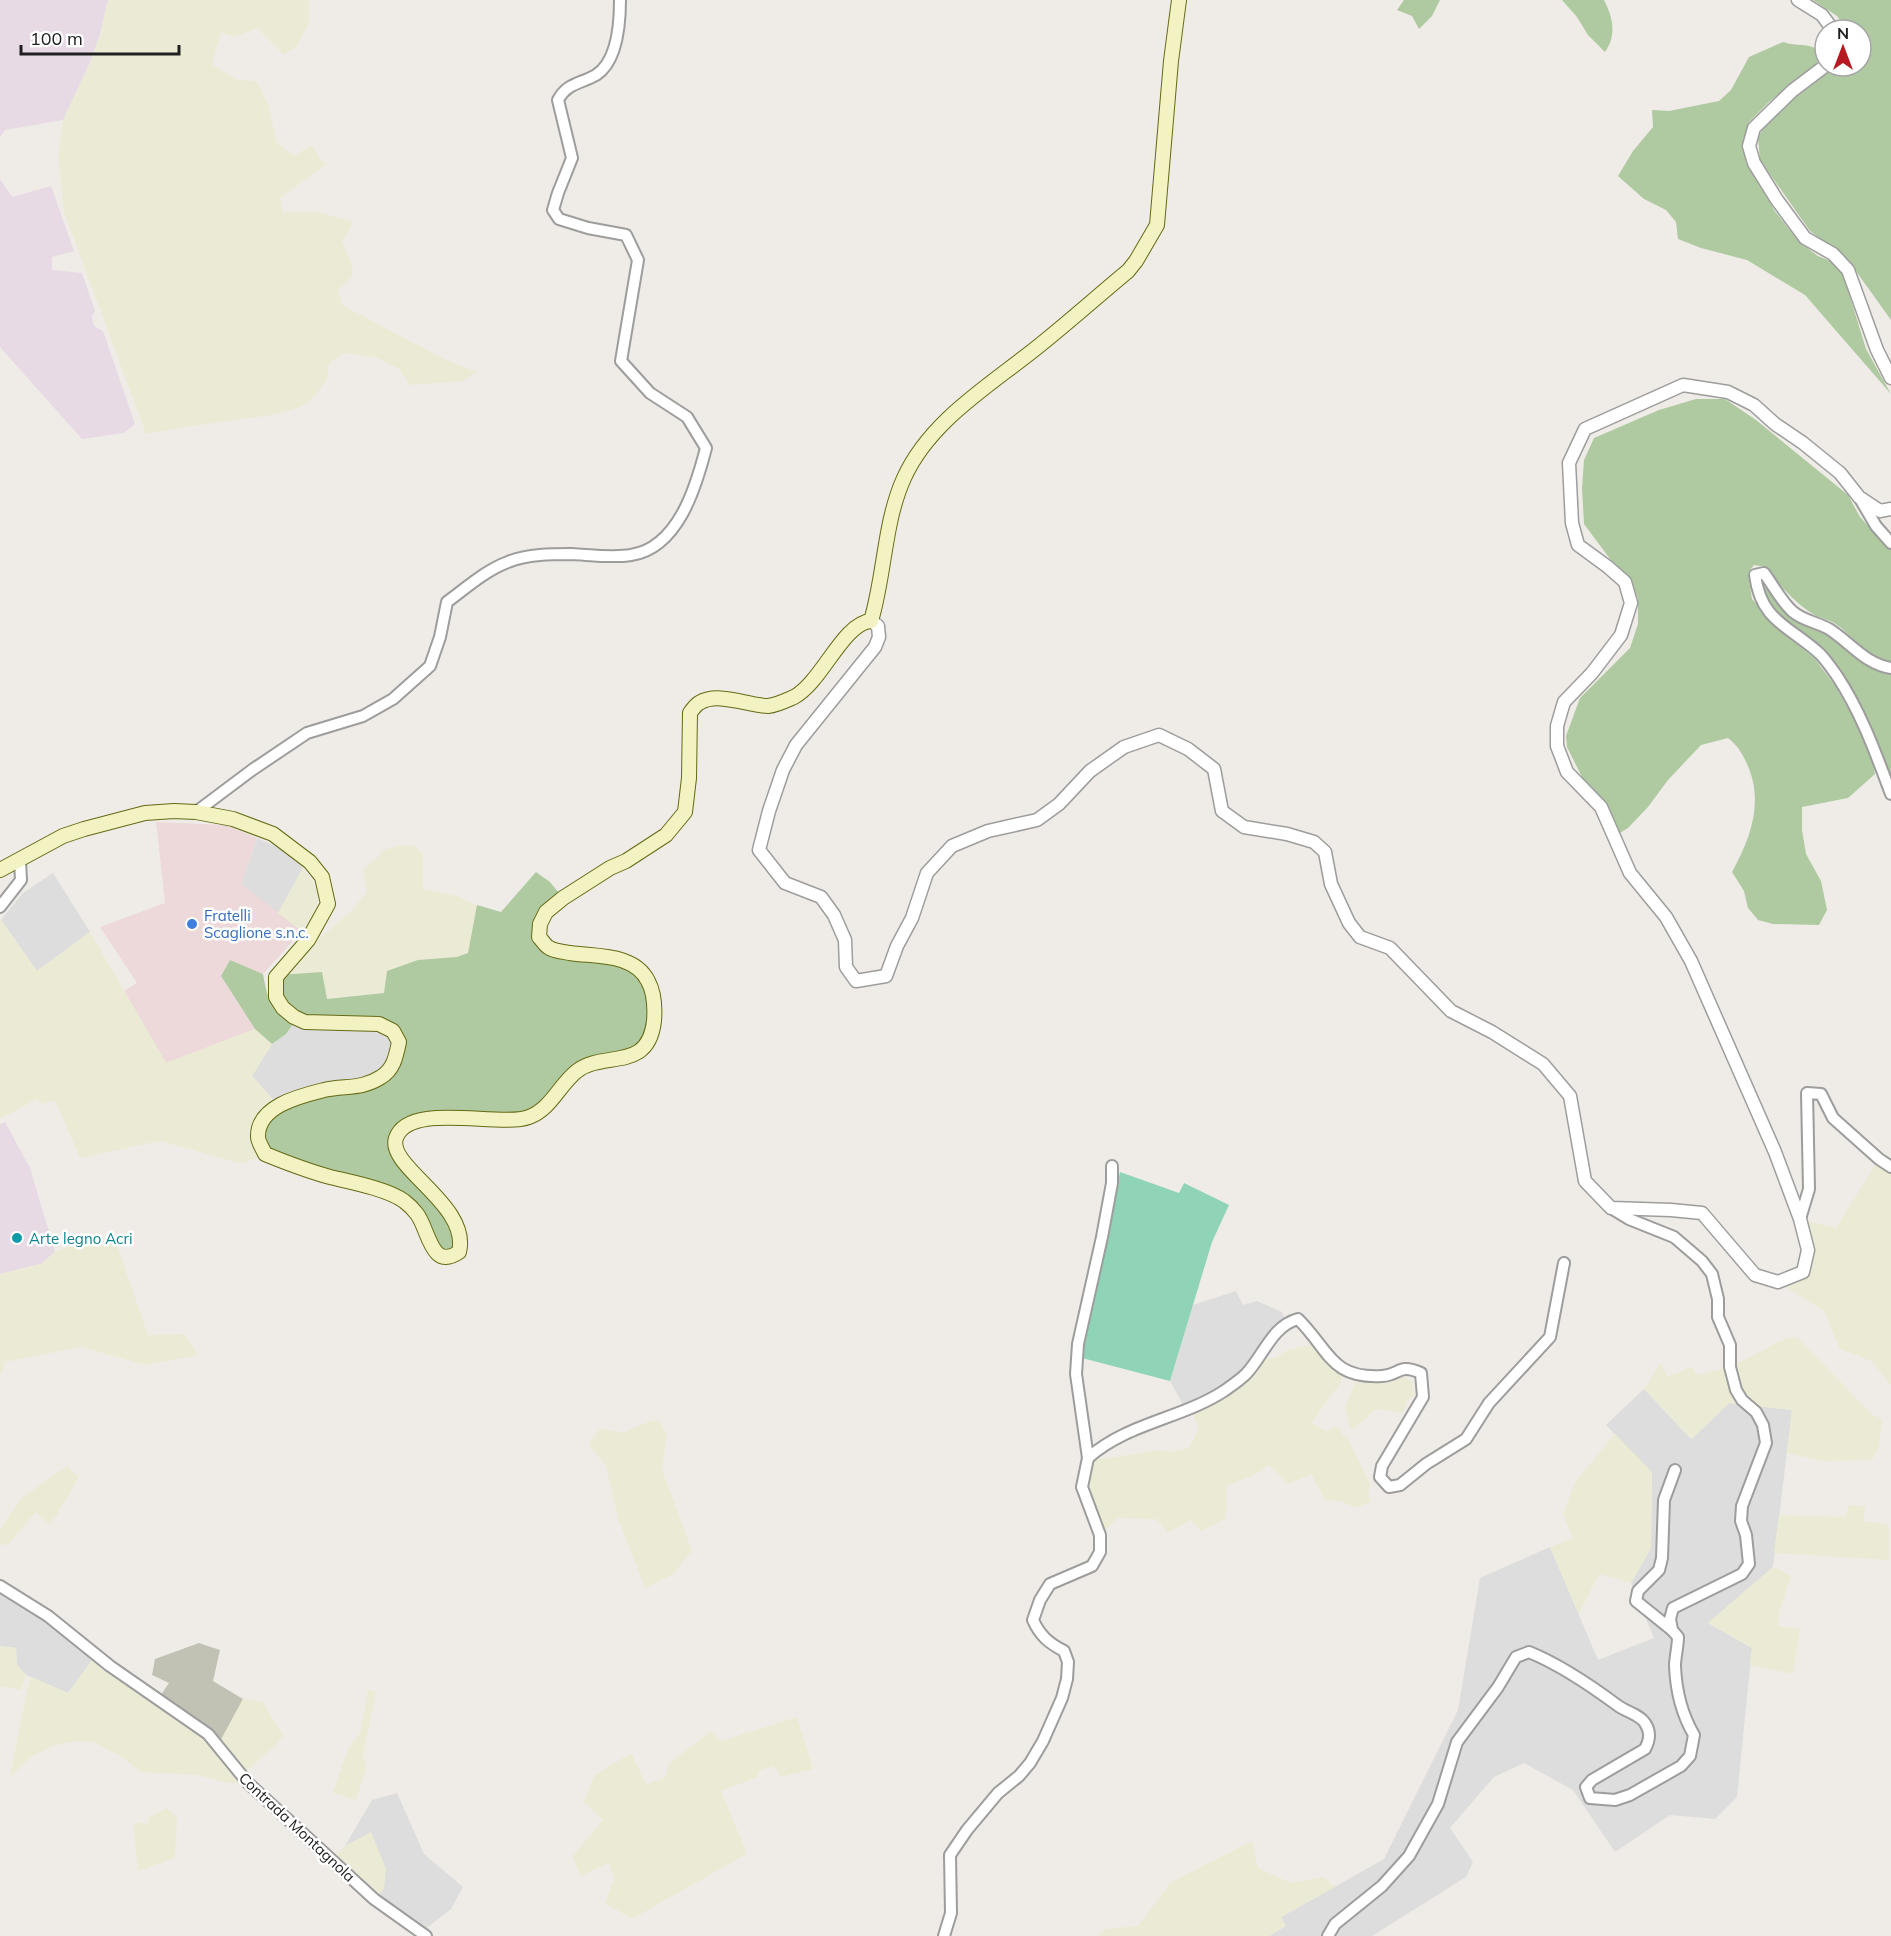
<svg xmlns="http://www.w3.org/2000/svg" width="1891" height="1936" font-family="Mulish,sans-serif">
<rect width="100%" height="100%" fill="#efece7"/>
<g fill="#ddd">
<path d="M257,838L289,852L303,868L278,913L241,884Z"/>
<path d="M53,873L90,932L37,971L1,920L23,893Z"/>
<path d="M294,1017L364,1023L399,1042L382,1077L278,1105L252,1076L272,1044L286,1034L293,1024Z"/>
<path d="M1236,1291L1243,1305L1257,1301L1282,1312L1286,1322L1245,1375L1186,1410L1170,1381L1193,1305Z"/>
<path d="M1644,1389L1691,1439L1729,1403L1792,1410L1773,1567L1708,1623L1752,1648L1737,1797L1715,1819L1670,1815L1615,1852L1573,1790L1524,1763L1494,1777L1450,1828L1473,1862L1466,1877L1372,1936H1269L1286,1926L1281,1917L1384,1859L1458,1710L1480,1578L1550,1547L1598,1660L1654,1638L1631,1583L1651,1548L1652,1473L1606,1425Z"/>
<path d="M0,1586L96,1655L68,1693L26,1675L17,1665L16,1648L0,1646Z"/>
<path d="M397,1793L424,1854L463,1887L451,1909L420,1933L374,1899L370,1833L345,1846L372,1800Z"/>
</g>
<path fill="#edd9d9" d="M156,822L226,825L257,838L241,884L302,931L263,974L230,960L221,976L255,1029L166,1063L124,991L137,983L100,927L165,903Z"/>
<g fill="#e7dae5">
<path d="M0,0H108L100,35L89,65L63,120L5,130L0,137Z"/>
<path d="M0,179L12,197L51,186L74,251L52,257V270L82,273L95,311L92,316L94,326L103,331L135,424L124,433L82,439L0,347Z"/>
<path d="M5,1122L30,1168L55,1252L41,1264L0,1274V1124Z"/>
</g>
<path fill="#c2c2b4" d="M199,1643L220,1650L213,1681L243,1699L218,1746L158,1699L169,1683L152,1675L155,1659Z"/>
<g fill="#ebebd5">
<path d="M108,0H309V23L296,47L284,55L257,28L234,37L221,32L212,64L237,80L256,81L268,105L277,143L294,156L311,145L325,165L280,198L283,212H317L353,222L342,241L352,266V277L338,290L342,305L442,358L477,372L463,381L410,385L399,369L375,357L343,353L329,364L328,376L316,395L301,407L272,415L185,427L146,434L64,212L58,158L63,120L89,65L100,35Z"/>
<path d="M400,845L415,846L423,855V889L457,896L477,905L469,953L457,957L418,960L384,993L326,999L278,975L308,940L324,935L351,911L367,892L363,869L379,856L383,850Z"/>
<path d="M303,868L317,890L318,904L312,918L302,931L278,913Z"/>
<path d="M0,919L37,971L90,932L166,1063L255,1029L272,1044L252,1076L278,1105L265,1154L243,1164L160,1141L80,1158L55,1100L42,1104L37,1099L0,1119Z"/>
<path d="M1879,1159L1891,1167V1385L1871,1361L1840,1349L1824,1311L1778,1282L1803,1272L1808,1250L1800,1219L1836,1228Z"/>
<path d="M79,1242L117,1245L148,1335L184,1334L198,1355L146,1365L80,1347L5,1362L0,1377V1274L41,1264L55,1252Z"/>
<path d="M1797,1337L1873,1415L1882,1419L1879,1448L1872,1460L1822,1461L1787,1453L1792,1410L1729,1403L1692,1439L1644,1389L1661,1363L1667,1377L1692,1367L1697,1375L1730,1367L1786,1338Z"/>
<path d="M1319,1343L1344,1371L1341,1382L1312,1422L1326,1431L1339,1426L1342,1434L1348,1439L1370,1484L1368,1497L1371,1502L1355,1508L1341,1501L1325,1500L1311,1474L1288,1484L1269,1465L1260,1472L1227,1486L1226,1518L1201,1531L1190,1520L1168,1533L1156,1519L1118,1518L1100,1535L1091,1514L1084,1472L1088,1458L1104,1459L1157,1450L1170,1452L1189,1448L1199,1428L1193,1416L1186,1410L1223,1391L1258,1359L1275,1358L1288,1350Z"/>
<path d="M1402,1376L1413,1382L1414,1395L1407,1400L1403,1413L1376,1409L1351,1431L1345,1407L1355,1383L1383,1380Z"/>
<path d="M653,1420L659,1422L667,1435L662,1470L692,1551L672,1575L645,1588L618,1518L606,1466L589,1445L600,1428L621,1433Z"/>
<path d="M1615,1434L1652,1472L1651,1548L1631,1583L1599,1574L1579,1614L1550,1547L1573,1538L1563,1514L1575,1482Z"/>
<path d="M67,1466L79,1477L55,1518L48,1524L36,1512L6,1546L0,1543V1529L22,1498Z"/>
<path d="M1849,1505L1865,1506L1864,1521L1889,1525V1560L1774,1553L1779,1515L1845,1517Z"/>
<path d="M1773,1567L1791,1576L1779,1613L1778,1626L1800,1629L1793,1674L1750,1665L1752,1648L1708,1623Z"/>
<path d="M0,1646L16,1648L17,1665L26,1675L21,1690L0,1686Z"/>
<path d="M96,1655L218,1745L243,1699L263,1702L283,1736L278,1743L242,1775L248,1783H228L197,1775L141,1772L120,1756L93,1742L76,1741L52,1746L31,1757L10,1777L27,1690L31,1677L68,1693Z"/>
<path d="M368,1690L376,1692L363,1755L366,1768L356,1800L333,1793L348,1749L360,1733Z"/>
<path d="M797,1717L813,1769L781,1777L773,1766L758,1771V1777L721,1791L747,1854L632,1919L605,1903L614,1879L609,1863L581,1876L572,1857L603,1820L584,1802L594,1776L631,1753L646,1784L665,1778L669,1763L711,1731L721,1741Z"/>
<path d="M166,1808L177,1817L175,1858L138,1871L133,1823H148L149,1817Z"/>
<path d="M371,1832L386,1869L384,1889L374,1899L332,1860L345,1846Z"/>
<path d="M1252,1841L1258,1868L1291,1883L1324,1877L1335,1887L1281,1917L1286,1926L1269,1936H1098L1105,1929L1138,1926L1171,1882Z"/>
</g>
<g fill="#afc9a1">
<path d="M1404,0H1440L1432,16L1419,29L1412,16L1397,10Z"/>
<path d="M1562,0H1604C1613,17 1617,36 1605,52L1588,35L1577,17Z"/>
<path d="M1813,0H1891V320L1848,260L1810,231L1760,160L1758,138L1768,119L1836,66H1861V30H1847L1837,16Z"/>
<path d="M1783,42C1798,47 1807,42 1820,51V59L1811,69L1769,102L1749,122L1743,141L1746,163L1759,180L1774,210L1799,242L1818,256L1835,263L1843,274L1866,349L1891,394L1805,295L1747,260L1701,248L1678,239L1676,222L1666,210L1644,199L1618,176L1633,151L1653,127L1652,110L1669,111L1719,101L1731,90L1749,57Z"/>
<path d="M1696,399H1725L1756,420L1848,495L1860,517L1891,550V663C1866,661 1854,635 1834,623C1828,619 1819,618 1813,614C1794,602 1779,585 1766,567L1754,565L1748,573L1752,599L1782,631L1815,659L1836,687L1870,748L1875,774L1848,798L1802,807V830L1806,854L1821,881L1827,910L1819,925L1773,924L1758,920L1748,908L1744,891L1732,872C1751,838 1764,801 1747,764C1742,753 1738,746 1728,738L1701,745L1668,780L1648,807L1628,828L1618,834L1612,820L1610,809L1599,801L1587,787L1567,747L1566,736L1580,698L1630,648L1638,624V599L1633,585L1616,567L1584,524L1582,488L1584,460L1594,438L1659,410Z"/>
<path d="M1769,587L1824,630L1842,641L1861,661L1880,670L1891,672V782C1879,748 1865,717 1847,686C1843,678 1839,668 1834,661C1813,637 1763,624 1763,588Z"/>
<path d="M536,872L550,882L563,898L540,924L548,948L626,961L653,996L645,1046L595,1063L543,1111L424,1120L394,1140L439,1198L461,1243L443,1257L403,1200L265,1154L261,1122L278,1105L358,1088L395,1062L393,1031L327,1024L283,1008L278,975L322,972L327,999L384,993L387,971L418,960L457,957L468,953L477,905L501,912Z"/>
<path d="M230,960L263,974C268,1001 270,1009 293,1024L286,1034L272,1044L255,1029L221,976Z"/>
</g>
<path fill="#8fd4b6" d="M1120,1172L1179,1193L1184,1183L1229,1205L1212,1242L1170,1381L1082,1358Z"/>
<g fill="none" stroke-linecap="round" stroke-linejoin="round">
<g stroke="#9d9d9d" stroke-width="14">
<g id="minor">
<path d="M1859,497L1876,526L1891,543"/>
<path d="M1891,668C1865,664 1851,643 1829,629C1817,622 1803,621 1792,611C1781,601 1773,585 1764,573L1755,575C1761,622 1790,626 1820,654C1826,660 1832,669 1837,676C1861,712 1876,754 1891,794"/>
<path d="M196,812L252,770L307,733L363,716L393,699L430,666L440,637L447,602C466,588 486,570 508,562C527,554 552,554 572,554C591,555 613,558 631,555C678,548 696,487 706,448L687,417L650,393L621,361L638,260L626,235L588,228L559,219L553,210L558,193L572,158L558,100C567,83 580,84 596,75C618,61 620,23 620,0"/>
<path d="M0,907L21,880L20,861"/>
<path d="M1611,1208L1629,1219L1674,1237L1702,1261L1712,1274L1718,1299V1317L1730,1345V1367L1736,1390L1742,1400L1756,1412L1763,1425L1766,1443L1742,1506L1741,1521L1746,1535L1749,1564L1742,1574L1673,1608L1670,1619L1672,1630"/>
<path d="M1800,1219L1809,1189L1807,1093L1821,1094L1833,1118L1879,1159L1891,1167"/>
<path d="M1088,1458C1127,1423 1181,1419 1224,1391C1231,1386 1240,1380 1246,1374C1264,1355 1272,1326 1298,1319C1329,1349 1330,1379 1382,1376C1400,1375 1398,1363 1421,1373L1423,1397L1382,1466L1380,1477L1389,1487L1400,1485L1426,1464L1466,1439L1489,1403L1550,1337L1564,1263"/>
<path d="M0,1586L48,1616L110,1666L208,1734L248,1783L374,1899L426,1936"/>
<path d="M944,1936L951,1913L950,1855L967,1830L998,1793L1019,1776L1030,1763L1043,1741L1062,1698L1067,1679L1068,1662L1064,1651C1049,1643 1040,1636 1033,1620L1040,1600L1050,1584L1092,1566L1100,1552V1535L1082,1487L1088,1458L1076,1374L1078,1344L1102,1237L1112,1183V1166"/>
<path d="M1328,1936L1335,1924L1382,1886L1409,1856L1438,1804L1457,1742L1498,1687L1516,1657L1529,1652C1561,1665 1590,1685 1617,1705C1626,1712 1639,1714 1645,1723C1651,1732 1650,1740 1645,1749L1592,1780L1586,1787L1590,1798L1615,1800L1630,1795L1681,1766L1690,1756L1694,1735C1681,1713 1676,1691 1675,1666C1675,1657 1678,1647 1678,1637L1672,1630L1636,1601L1638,1591L1659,1570L1662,1558L1664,1500L1675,1470"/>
</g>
</g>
<g stroke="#9d9d9d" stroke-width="15">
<g id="tertiary">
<path d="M1798,0L1822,15L1833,30"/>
<path d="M1825,66L1792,91L1754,128L1749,146L1754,163L1777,200L1805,238L1833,254L1848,270L1877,350L1891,378"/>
<path d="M871,621L878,626L879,637L875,647L796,745L783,770L769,811L759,850L785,883L821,897L834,915L845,940L846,967L856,981L886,976L897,946L912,918L927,873L952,846L988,831L1037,820L1059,804L1090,771L1124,747L1159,735L1188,749L1214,769L1222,811L1244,827L1287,834L1314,842L1325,852L1331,884L1349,923L1360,937L1390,948L1451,1011L1492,1032L1543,1064L1570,1096L1585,1181L1611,1208L1671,1210L1702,1213L1755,1275L1778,1282L1803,1272L1808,1250L1800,1219L1775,1152L1691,961L1666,917L1630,873L1601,807L1567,772L1557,746V726L1564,702L1592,673L1621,635L1631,603L1625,582L1608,567L1578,545L1572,523L1569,463L1585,429L1683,385L1728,392L1754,405L1775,424L1803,443L1840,473L1859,497L1880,511L1891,509"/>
</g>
</g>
<g stroke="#656a13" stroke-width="16">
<path id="secondary" d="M0,870L63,836L84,829L145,813L174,811L196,812L233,819L273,834L310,862L322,877L328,904L308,940L276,977V997L283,1008L294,1017L305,1022L379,1024L393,1031L399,1042C396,1056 394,1069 381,1077C361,1090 345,1085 324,1090C300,1096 257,1106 258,1137C258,1142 263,1149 265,1154C287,1163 308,1171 330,1177C351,1182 387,1189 404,1201C408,1204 414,1210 417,1214C429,1230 431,1271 459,1252C471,1205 386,1167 396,1138C409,1101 500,1128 529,1117C551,1109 559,1085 577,1071C604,1050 648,1073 654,1021C655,1008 654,992 648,981C634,953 596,957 570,953C563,952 553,951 548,947C545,945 542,940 539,937L540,924L546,912L563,898L610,868L626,861L666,835L685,812L689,778L690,713C692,710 696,705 699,703C718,691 749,706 768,706C777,705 785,701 794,697C822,682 843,623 871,621C885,574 884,522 904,478C930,420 992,384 1040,345C1070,321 1099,295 1128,271L1136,261L1157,225L1171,61L1179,0"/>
</g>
<use href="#minor" stroke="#fff" stroke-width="10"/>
<use href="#tertiary" stroke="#fff" stroke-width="12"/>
<use href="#secondary" stroke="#f2f2c2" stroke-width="14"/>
</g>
<circle fill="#3f7fe0" stroke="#fff" stroke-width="2" cx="192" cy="924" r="6"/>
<circle fill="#0f9aa8" stroke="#fff" stroke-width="2" cx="17" cy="1238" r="6"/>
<g text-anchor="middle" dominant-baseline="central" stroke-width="5" stroke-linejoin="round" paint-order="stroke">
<g font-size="15" fill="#366cbe" stroke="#fff" text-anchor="start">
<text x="204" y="915">Fratelli<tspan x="204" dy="17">Scaglione s.n.c.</tspan></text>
</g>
<g font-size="15" fill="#0d838f" stroke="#fff" text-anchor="start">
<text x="29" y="1238">Arte legno Acri</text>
</g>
<g font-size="15" fill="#202020" stroke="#fff">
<text transform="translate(297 1827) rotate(43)">Contrada Montagnola</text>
</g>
</g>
<g transform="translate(1843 48)"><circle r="28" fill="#ffffff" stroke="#a6a6a6" stroke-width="1.5"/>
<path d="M0-4.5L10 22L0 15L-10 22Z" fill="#b61921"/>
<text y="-9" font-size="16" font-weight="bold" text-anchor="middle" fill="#202020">N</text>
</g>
<path d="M21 45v9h158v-9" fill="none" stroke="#202020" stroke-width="3"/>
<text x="30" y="45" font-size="18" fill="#202020" stroke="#ffffff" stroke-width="4.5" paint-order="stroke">100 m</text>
</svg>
